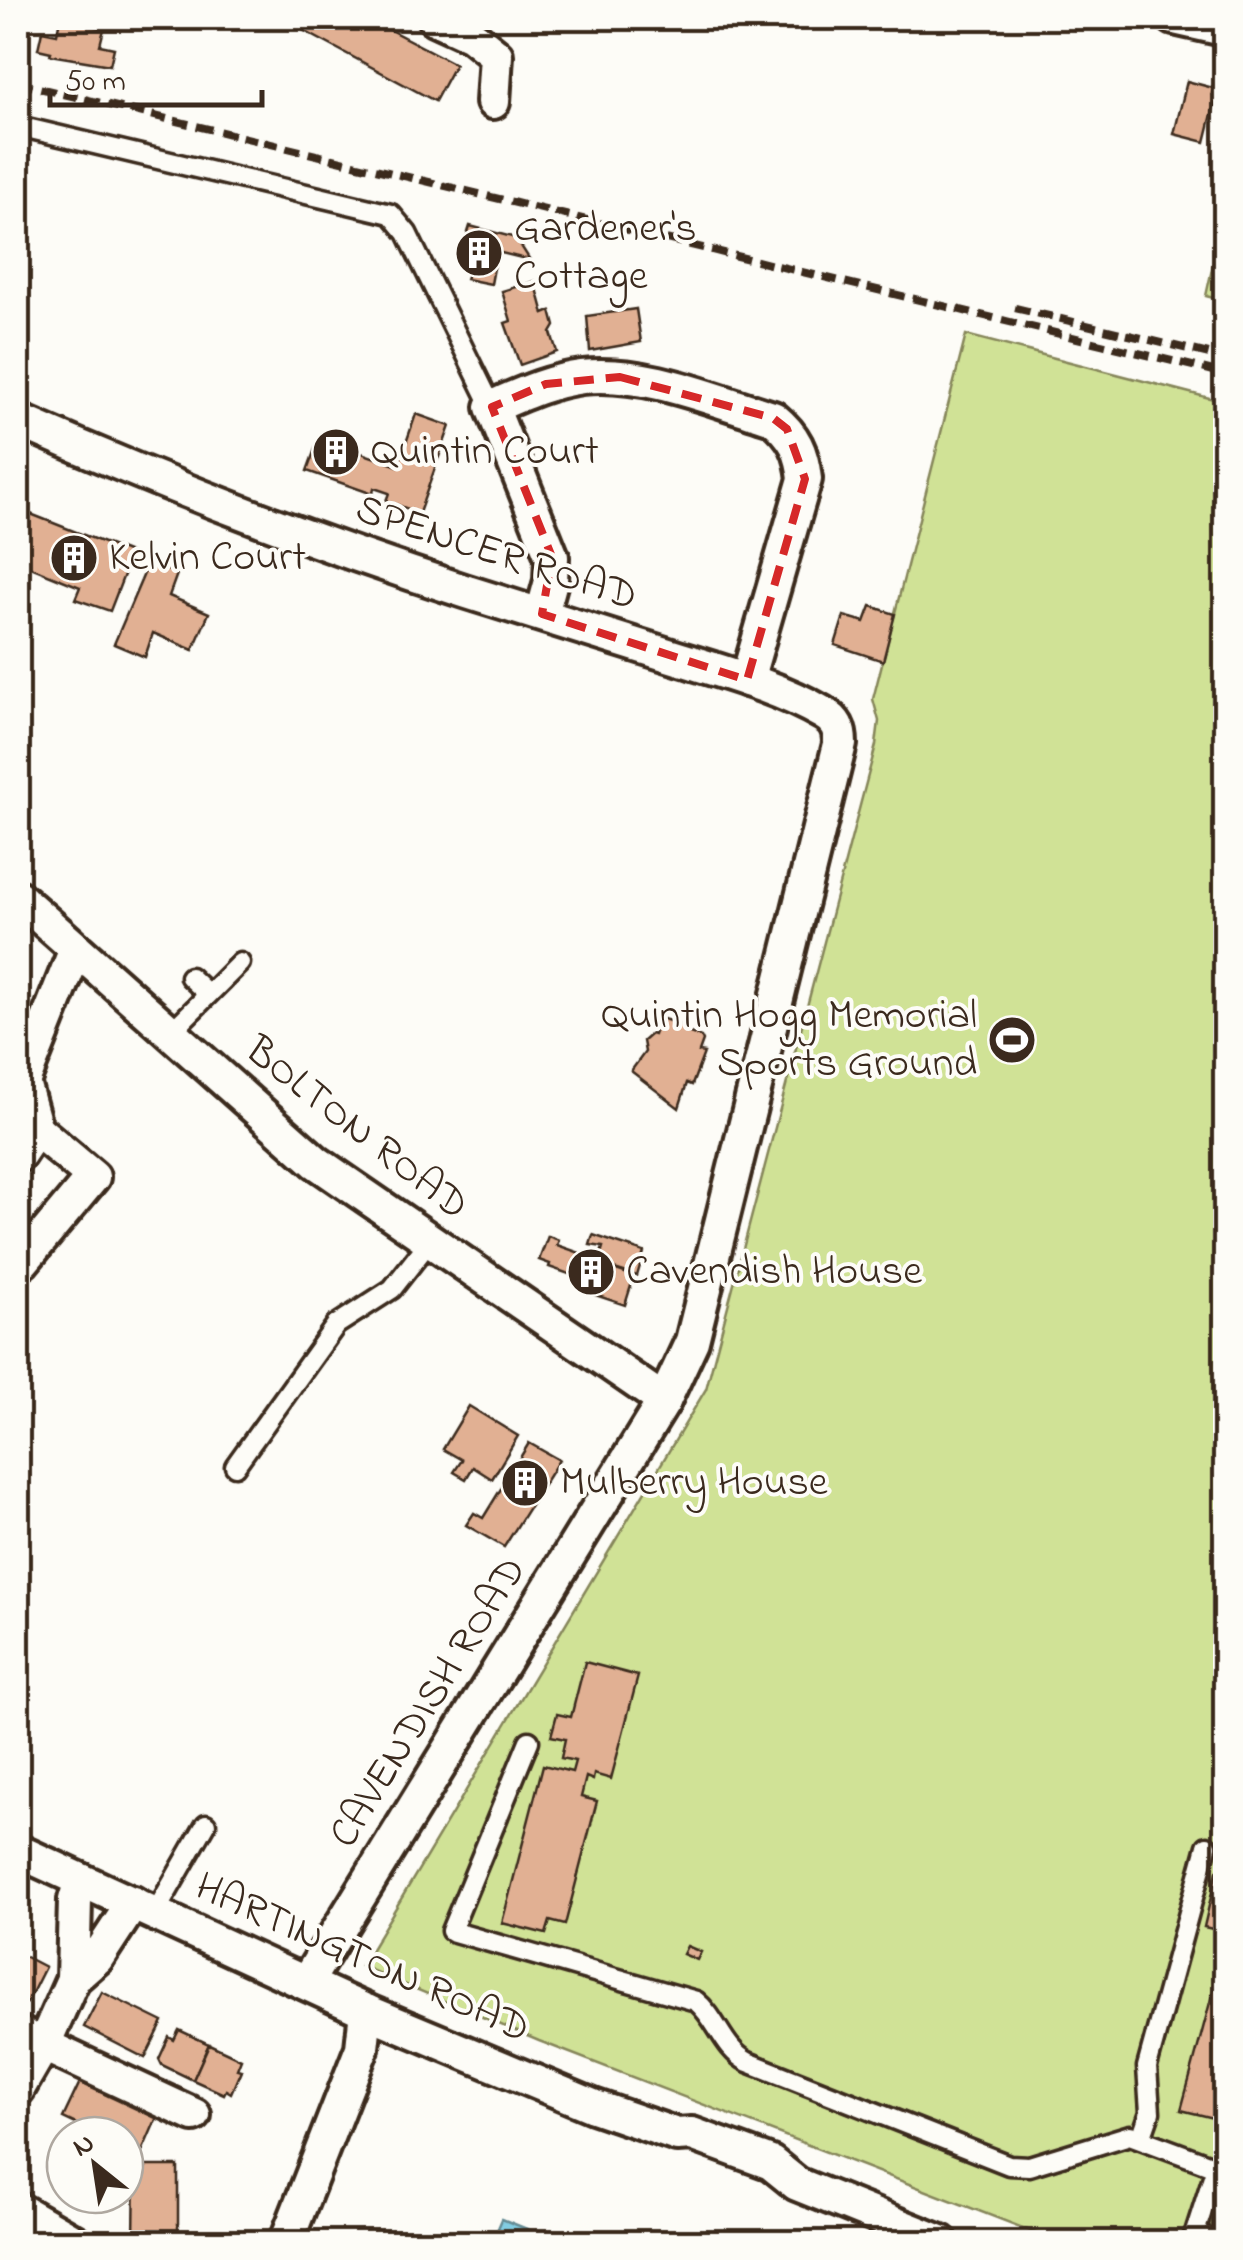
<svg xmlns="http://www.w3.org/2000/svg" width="1243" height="2260" font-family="'Indie Flower',sans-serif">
<rect width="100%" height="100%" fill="#fdfcf7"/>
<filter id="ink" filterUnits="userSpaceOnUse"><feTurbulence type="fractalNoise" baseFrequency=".01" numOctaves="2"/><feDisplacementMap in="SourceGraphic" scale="20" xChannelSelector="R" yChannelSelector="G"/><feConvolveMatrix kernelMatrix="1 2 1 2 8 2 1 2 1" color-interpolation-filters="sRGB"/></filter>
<g filter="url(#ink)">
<g fill="#d0e296" stroke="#86865a" stroke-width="2.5">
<path d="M1225,210L1226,301H1225L1206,296Z"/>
<path d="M966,335L1225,402V2242H1059L539,2041L361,1966L706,1389L876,745L879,721L873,699Z"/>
</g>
<path fill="#82cde2" stroke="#668c94" stroke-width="2.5" d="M502,2219L559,2242H492Z"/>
<g fill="#e1b093" stroke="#3b2a1e" stroke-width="2.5">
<path d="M280,18H367L455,64L435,101Z"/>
<path d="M60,19L104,29L100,45L114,48L110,65L50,55L51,52L38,49L42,31L57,34Z"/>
<path d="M1187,81L1213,88L1212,93L1217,94L1205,142L1174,134Z"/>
<path d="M470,226L516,238L530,260L497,252L491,284L466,279L473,259L461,255Z"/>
<path d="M535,281L544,314L551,311L555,326L551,333L557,352L520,365L505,323L511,321L502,291Z"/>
<path d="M18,299L29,306L18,325Z"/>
<path d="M636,309L641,342L590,351L587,316Z"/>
<path d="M416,414L450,426L419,513L386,501L389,493L374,488L373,494L307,471L319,438L398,466Z"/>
<path d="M18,509L132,554L110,611L75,599L80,587L18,562Z"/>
<path d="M149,562L177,574L169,596L209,613L193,650L153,633L145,657L114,644Z"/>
<path d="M871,606L895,614L883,661L835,645L844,616L865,622Z"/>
<path d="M660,1018L686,1026L684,1031L701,1037L703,1041L699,1052L704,1053L692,1085L687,1083L679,1108L631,1071L645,1052L643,1041L651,1034L654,1035Z"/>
<path d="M593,1235L644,1252L637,1276L598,1264L603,1247L590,1245Z"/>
<path d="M548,1236L559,1240L557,1245L600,1260L598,1264L634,1276L625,1305L589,1293L592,1282L549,1267L550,1264L539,1260Z"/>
<path d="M469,1406L518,1436L492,1479L473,1467L466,1479L454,1472L462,1460L443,1449Z"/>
<path d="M529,1443L559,1460L504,1547L466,1525L474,1513L483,1518Z"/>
<path d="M585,1662L638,1676L611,1779L594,1774L593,1780L586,1777L581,1797L597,1801L565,1925L550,1921L546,1934L502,1923L543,1765L572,1772L575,1761L561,1758L565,1739L551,1736L557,1714L571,1717Z"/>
<path d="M1226,1861V1932L1204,1927L1217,1871Z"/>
<path d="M1226,1943V2121L1181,2110Z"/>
<path d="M687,1946L701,1952L697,1960L683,1954Z"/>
<path d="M18,1953L45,1967L27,2003L18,1998Z"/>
<path d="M102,1992L163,2022L145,2058L84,2027Z"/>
<path d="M179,2030L209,2044L193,2080L162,2065L159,2059L169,2037L174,2040Z"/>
<path d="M209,2044L241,2059L237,2069L241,2070L231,2093L226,2090L224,2094L193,2080Z"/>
<path d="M81,2080L158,2115L141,2154L125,2147V2135H99L63,2118Z"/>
<path d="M135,2166H178V2241H134Z"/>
</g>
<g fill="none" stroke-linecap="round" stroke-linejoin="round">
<g stroke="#3b2a1e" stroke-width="25">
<g id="service">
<path d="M18,126L391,214L407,233L492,407"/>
<path d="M190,977L208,994"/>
<path d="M170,1033L240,963"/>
<path d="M235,1466L336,1325L392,1289L429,1242"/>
<path d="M529,1741L451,1931L696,2001C717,2018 723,2049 748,2062L1009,2165L1029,2166L1130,2135L1216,2167L1192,2242"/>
<path d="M155,1913L206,1824"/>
<path d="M1141,2138L1150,2112L1147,2067L1207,1846"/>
<path d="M1194,2235L1223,2242"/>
</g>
</g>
<g stroke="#3b2a1e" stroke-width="40">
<g id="minor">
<path d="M434,18L471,35L496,55L493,102"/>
<path d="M1174,18L1223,29"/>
<path d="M18,420C163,484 312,542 464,591C536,614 609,636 681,659C729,674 780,688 823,713C836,720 840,729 840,744L692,1341L664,1401L306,1983"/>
<path d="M542,614L551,581L552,557L492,407C522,394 550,381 582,377C646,370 713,400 773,418C795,436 802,452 805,479L747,680"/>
<path d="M18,897L316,1162L664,1401"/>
<path d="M18,1156L36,1129L23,1082L76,949"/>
<path d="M18,1256L23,1261L93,1177L36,1129"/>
<path d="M18,1851L366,2011L593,2106L677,2135L692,2134L771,2163L797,2184L941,2242"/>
<path d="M81,1880L75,1900L73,1979L97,1958L133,1903"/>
<path d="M18,2033L194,2115"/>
<path d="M18,2089L44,2044L73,1979"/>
<path d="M18,2209L75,2242"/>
<path d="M286,2242L362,2048L366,2011"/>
</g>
</g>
<use href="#service" stroke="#fdfcf7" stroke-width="18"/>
<use href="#minor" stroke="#fdfcf7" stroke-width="32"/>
<g stroke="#3b2a1e" stroke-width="8" stroke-dasharray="15 8" stroke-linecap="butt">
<path d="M18,83L1226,374"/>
<path d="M1015,308L1226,358"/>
</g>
</g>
</g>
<path fill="none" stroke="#d62828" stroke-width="8" stroke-dasharray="20 12" stroke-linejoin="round" d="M620,377L773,418L787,429L805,479L747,680L542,614L552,557L492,407L546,384Z"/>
<defs>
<g id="building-disc" transform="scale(2.5)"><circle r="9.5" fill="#3b2a1e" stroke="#fdfcf7"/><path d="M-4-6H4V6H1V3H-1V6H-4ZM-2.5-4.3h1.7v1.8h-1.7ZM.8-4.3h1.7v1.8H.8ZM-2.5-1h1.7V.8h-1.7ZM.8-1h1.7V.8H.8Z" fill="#fff"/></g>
<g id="stadium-disc" transform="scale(2.5)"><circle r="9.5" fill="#3b2a1e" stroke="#fdfcf7"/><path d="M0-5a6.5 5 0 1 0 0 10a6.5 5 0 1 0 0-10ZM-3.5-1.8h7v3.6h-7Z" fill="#fff"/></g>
</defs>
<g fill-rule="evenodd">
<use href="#building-disc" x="479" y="253"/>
<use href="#building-disc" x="336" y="452"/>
<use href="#building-disc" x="74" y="558"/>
<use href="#stadium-disc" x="1012" y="1040"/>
<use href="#building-disc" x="591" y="1272"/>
<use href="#building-disc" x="525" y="1483"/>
</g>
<g text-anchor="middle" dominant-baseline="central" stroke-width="8" stroke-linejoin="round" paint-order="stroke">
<g font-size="42" fill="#3b2a1e" stroke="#fdfcf7" text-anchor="start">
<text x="514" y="229">Gardener's<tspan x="514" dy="48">Cottage</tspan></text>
<text x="371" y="452">Quintin Court</text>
<text x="109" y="558">Kelvin Court</text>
<text x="977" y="1016" text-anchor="end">Quintin Hogg Memorial<tspan x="977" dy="48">Sports Ground</tspan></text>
<text x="626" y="1272">Cavendish House</text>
<text x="560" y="1483">Mulberry House</text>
</g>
<g font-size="42" fill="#3b2a1e" stroke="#fdfcf7">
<text transform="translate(496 554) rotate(18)">SPENCER ROAD</text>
<text transform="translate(356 1129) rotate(38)">BOLTON ROAD</text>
<text transform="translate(429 1703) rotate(-58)">CAVENDISH ROAD</text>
<text transform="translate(362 1959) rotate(24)">HARTINGTON ROAD</text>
</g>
</g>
<rect width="1243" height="2260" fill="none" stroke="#fdfcf7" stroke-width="60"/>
<rect x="30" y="30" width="1183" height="2200" fill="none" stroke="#3b2a1e" stroke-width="4" filter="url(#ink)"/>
<g transform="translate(95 2165) rotate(330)"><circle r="48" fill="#fdfcf7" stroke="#afa8a0" stroke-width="2.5"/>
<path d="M0-8L18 38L0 25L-18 38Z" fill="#3b2a1e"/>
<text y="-15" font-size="28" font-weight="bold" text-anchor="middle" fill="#3b2a1e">N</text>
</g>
<path d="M50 90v15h212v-15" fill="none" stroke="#3b2a1e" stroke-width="5"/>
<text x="65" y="90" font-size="30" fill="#3b2a1e" stroke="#fdfcf7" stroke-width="8" paint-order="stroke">50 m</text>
</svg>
